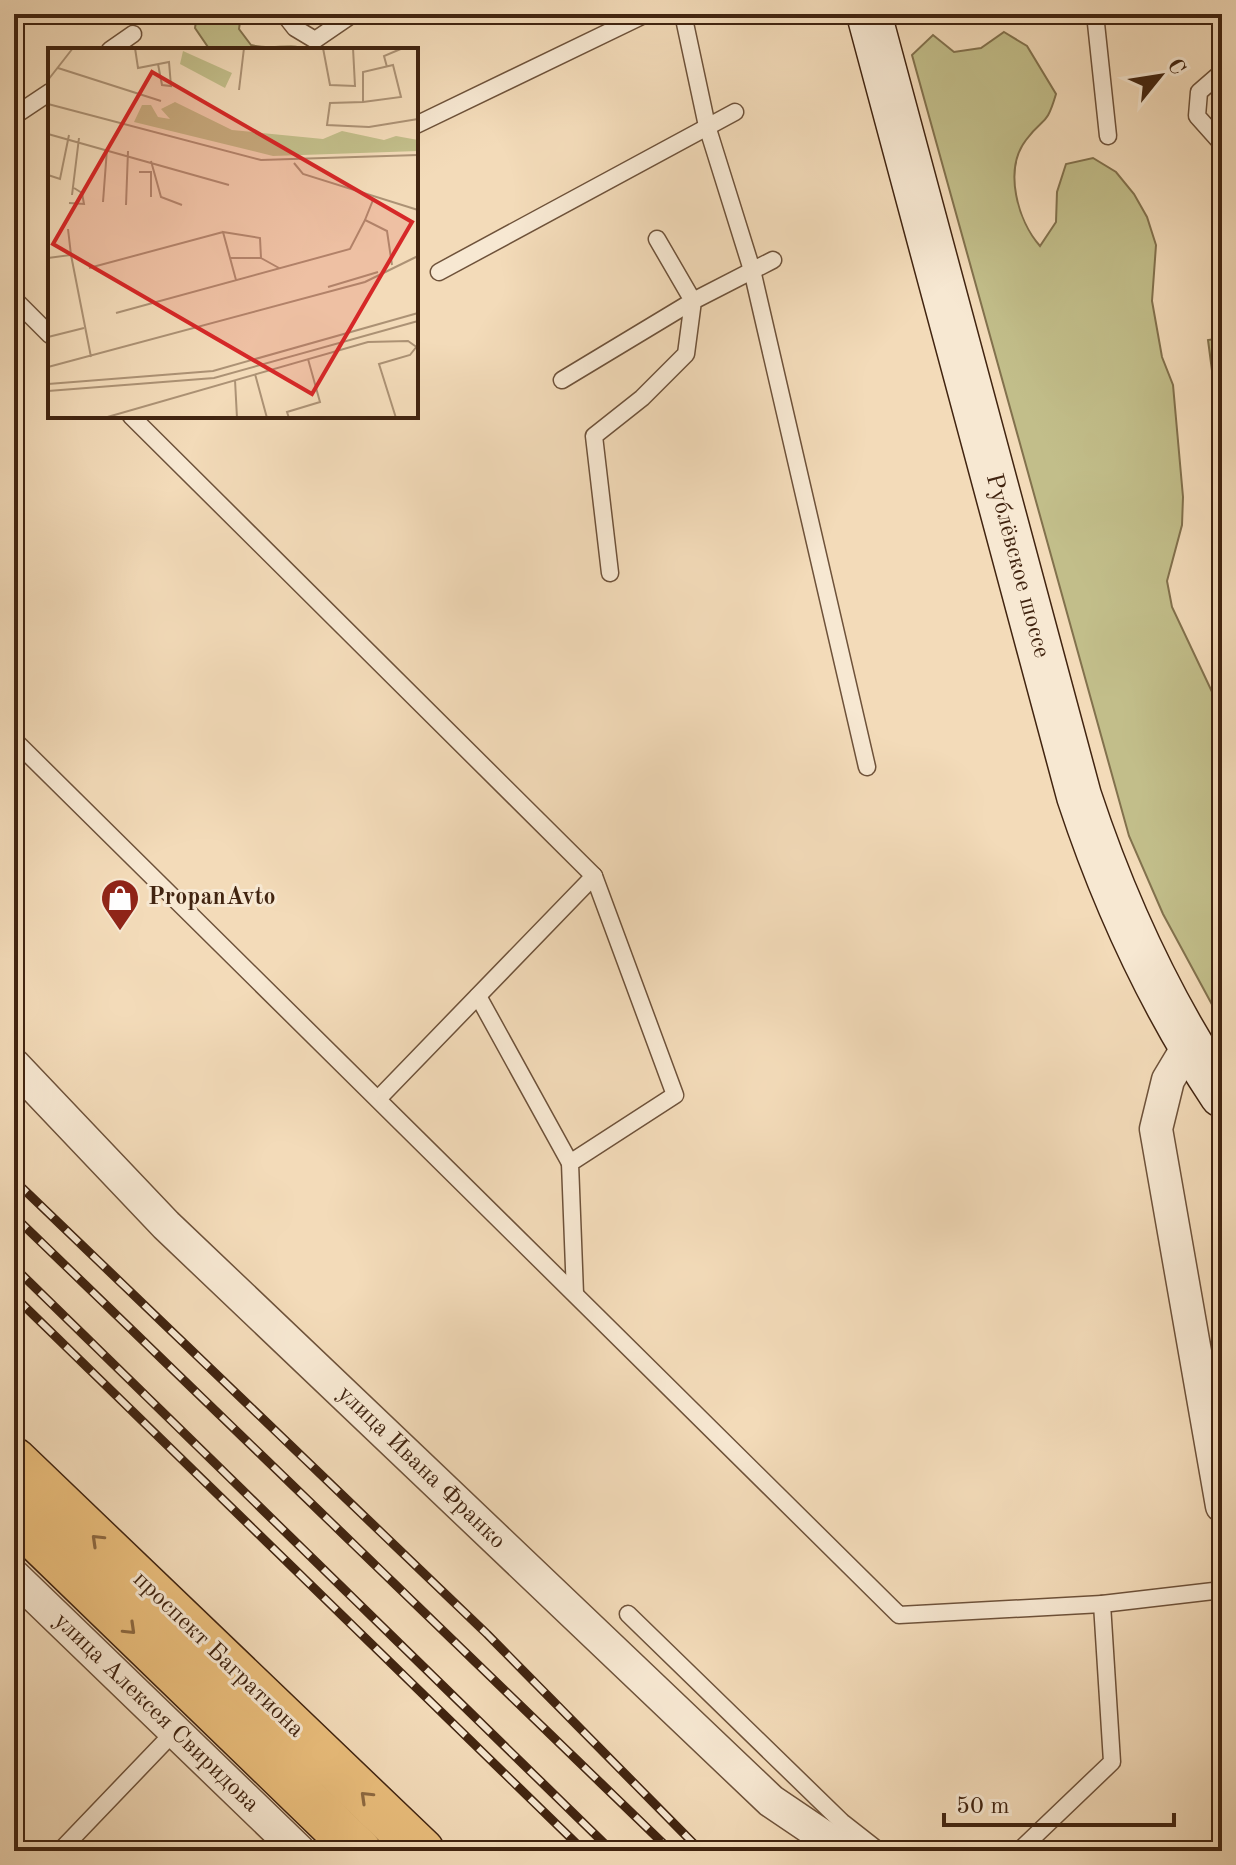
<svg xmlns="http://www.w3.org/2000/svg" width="1236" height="1865" font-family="'Old Standard TT',serif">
<rect width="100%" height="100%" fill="#f3dbb9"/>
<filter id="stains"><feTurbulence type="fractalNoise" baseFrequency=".0025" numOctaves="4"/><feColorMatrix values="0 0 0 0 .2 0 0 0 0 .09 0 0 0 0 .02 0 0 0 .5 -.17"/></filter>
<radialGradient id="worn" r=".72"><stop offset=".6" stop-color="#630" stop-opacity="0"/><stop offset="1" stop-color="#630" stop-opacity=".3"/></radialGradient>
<g fill="#c2be8a" stroke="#82714d" stroke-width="2">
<path d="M197,14H241L239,29L251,45C271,51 293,42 310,50H210L195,28Z"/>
<path d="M1004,32L1027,46L1056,94C1046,128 1044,116 1026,140C1003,170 1018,221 1040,246L1056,222L1057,192L1066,164L1093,158L1116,172L1134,194L1147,217L1156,245L1152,301L1162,357L1173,385L1183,497L1182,525L1167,581L1172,607L1222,713V1023L1163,914L1129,836L912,55L933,35L954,52L981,48Z"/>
<path d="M1222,338V447L1208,340Z"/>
</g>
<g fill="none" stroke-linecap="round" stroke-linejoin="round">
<g stroke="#6e523a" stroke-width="19">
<g id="lane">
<path d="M284,14L295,28L315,40L353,14"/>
<path d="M683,14L707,126L752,270L867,767"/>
<path d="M1095,14L1108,136"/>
<path d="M110,50L133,34"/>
<path d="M1222,72L1199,92L1197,116L1222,144"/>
<path d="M14,116L50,92"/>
<path d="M416,125L646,14"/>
<path d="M439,272L735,112"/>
<path d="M14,299L50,335"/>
<path d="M562,380L693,301L657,239"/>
<path d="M131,416L594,876"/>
<path d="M610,573L594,436L642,398L686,354L693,301L773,260"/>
<path d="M14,740L899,1615L1102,1604"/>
<path d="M478,996L570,1163"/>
<path d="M378,1099L594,876L675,1095L570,1163L575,1294"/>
<path d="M628,1614L842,1822L879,1851"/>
<path d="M60,1851L175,1731"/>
<path d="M1019,1851L1112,1762L1102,1604L1222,1590"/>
</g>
</g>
<g stroke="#6e523a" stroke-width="35">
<g id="street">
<path d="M1189,1045L1168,1080L1156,1129L1222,1506"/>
<path d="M14,1065L166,1225L771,1801L845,1851"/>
<path d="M14,1576L299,1851"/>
</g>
</g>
<g stroke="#412410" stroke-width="47">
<path id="secondary" d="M869,14L1079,796C1114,902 1160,1002 1222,1095"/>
</g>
<g stroke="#412410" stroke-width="47">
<g id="primary">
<path d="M14,1460L422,1851"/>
<path d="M14,1517L359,1851"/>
</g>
</g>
<use href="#lane" stroke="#f7e8d2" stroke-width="16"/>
<use href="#street" stroke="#f7e8d2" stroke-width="32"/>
<use href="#secondary" stroke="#f7e8d2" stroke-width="44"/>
<use href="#primary" stroke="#eabe7c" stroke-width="44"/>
<g stroke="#412410" stroke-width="9">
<g id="rail">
<path d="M14,1180L487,1634L701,1851"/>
<path d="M14,1216L671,1851"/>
<path d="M14,1267L612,1851"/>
<path d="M14,1296L584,1851"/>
</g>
</g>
<use href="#rail" stroke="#f7e8d2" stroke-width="6" stroke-dasharray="18" stroke-linecap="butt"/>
</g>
<defs><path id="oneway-chevron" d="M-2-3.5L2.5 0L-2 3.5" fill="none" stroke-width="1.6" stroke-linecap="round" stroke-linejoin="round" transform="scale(2)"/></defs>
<g stroke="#8d6941">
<use href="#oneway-chevron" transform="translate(97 1540) rotate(-136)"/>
<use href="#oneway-chevron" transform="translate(130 1629) rotate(44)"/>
<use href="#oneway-chevron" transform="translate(366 1797) rotate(-136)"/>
</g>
<defs>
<g id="shop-pin" transform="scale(2)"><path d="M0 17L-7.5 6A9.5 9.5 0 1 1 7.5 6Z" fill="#8f2418" stroke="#f7e8d2"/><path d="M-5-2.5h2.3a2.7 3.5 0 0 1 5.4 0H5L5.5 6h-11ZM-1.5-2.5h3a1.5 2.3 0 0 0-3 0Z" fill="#fff"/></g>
</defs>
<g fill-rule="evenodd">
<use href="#shop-pin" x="120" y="898"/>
</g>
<g text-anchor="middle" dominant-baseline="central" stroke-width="6" stroke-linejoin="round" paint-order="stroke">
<g font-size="24" fill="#412410" stroke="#f7e8d2">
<text transform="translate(1017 566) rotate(75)">Рублёвское шоссе</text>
<text transform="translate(421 1468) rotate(44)">улица Ивана Франко</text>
<text transform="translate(218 1655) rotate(44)">проспект Багратиона</text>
<text transform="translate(156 1713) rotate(44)">улица Алексея Свиридова</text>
</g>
<g font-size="24" font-weight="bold" fill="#412410" stroke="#f7e8d2" text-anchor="start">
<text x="148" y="898">PropanAvto</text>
</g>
</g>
<g transform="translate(48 48)">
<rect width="370" height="370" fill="#f3dbb9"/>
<path d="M135,3L184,25L177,40L132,16ZM127,54L184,82L275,91L294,83L336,92L348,88L370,92V103L225,108L86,74L94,57H103L110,69L122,71L113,61Z" fill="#c2be8a"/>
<path fill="none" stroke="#ac9275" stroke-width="2" d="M87,0L90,20L121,14L123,38L114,37L110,16M275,0L282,37L307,38L305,0M339,19L336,8L355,0M10,20L113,53M0,32L25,0M191,42L196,0M315,54L353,49L345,17L315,24V54L282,55L279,77L321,79L370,71M0,56L213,112L370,107M0,86L181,137M103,113L113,149L134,157M246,115L255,126L370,162M91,124H103V149M0,127L12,131L21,87M24,147L31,90M325,152L317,172L339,183L344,217M55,154L59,101M21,155L36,156L34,145L26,140M78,157L80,103M23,207L43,309M0,210L23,207L20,181M182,210H213M41,220L175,184M188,232L175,184L212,190L213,210L231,220M280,239L330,224M68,265L302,201L317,172M0,289L36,280M0,319L317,234L370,208M207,326L219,370M187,332L189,370M0,336L165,323L370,265M0,343L166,330L370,273M56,370L320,294L360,293L370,300M241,370L239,364L272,354L260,311M348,370L331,316L362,307L369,298"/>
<path fill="#d62828" fill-opacity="0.15" stroke="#d62828" stroke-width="4" d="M104,24L364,174L264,346L5,196Z"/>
<rect width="370" height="370" fill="none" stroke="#412410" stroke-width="4"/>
</g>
<rect width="1236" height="1865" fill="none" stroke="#f3dbb9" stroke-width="48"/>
<rect x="16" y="16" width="1204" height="1833" fill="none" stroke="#412410" stroke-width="4"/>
<rect x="24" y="24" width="1188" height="1817" fill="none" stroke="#412410" stroke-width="2"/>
<g transform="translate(1160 76) rotate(60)" stroke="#f7e8d2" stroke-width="6" paint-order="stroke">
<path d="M0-6L14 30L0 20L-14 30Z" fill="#412410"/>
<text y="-12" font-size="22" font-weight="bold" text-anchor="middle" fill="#412410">С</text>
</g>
<path d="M944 1813v12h230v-12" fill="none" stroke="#412410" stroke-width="4"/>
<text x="956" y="1813" font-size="24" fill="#412410" stroke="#f7e8d2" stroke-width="6" paint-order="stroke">50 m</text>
<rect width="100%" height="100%" filter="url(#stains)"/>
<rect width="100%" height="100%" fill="url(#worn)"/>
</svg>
